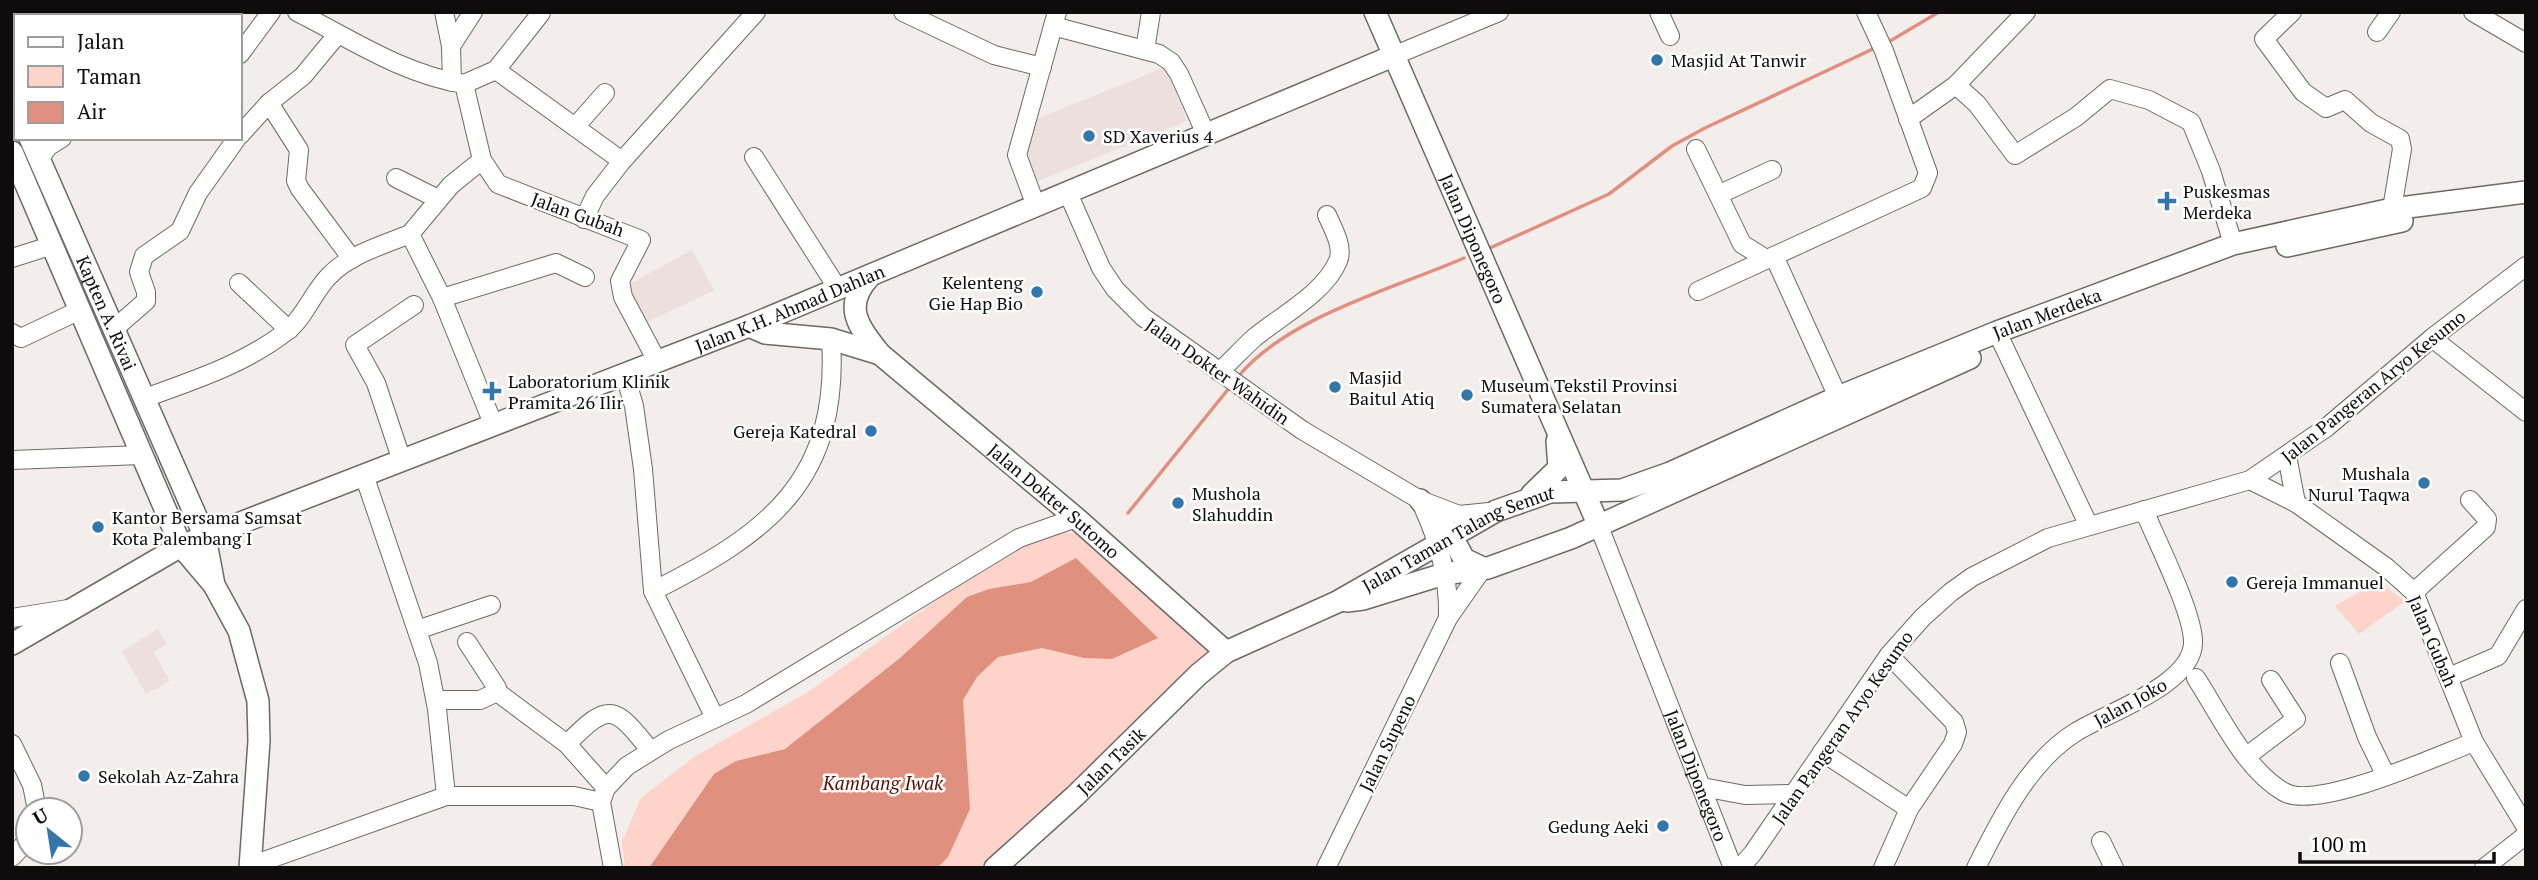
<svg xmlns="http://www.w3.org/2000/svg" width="2538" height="880" font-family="'PT Serif',serif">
<rect width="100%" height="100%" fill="#f3edec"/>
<g fill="#ecdfdc">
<path d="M1165,67L1187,121L1038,181L1025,149L1029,122Z"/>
<path d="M692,250L714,290L647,322L628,285Z"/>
<path d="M158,629L167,644L153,652L170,681L146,694L122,651Z"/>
</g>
<g fill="#fed3ca">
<path d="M1056,531L1086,535L1214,650L1094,768L979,868H625L622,842L641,798L694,757L808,692L1004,552Z"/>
<path d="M2378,581L2405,601L2359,634L2335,606Z"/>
</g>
<path fill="#e0907e" d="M1076,558L1158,638L1112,659L1084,658L1042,648L998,657L977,677L963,700L970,809L948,857L937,868H649L714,774L736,761L785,749L900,658L967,597L989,589L1031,582Z"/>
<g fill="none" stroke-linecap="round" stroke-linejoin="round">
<g stroke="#e0907e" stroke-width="3.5">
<path d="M1885,44L1939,12"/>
<path d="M1490,248L1609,194L1672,146L1705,128L1875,48"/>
<path d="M1237,378C1286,317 1393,289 1464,258"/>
<path d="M1128,513L1230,387"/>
</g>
<g stroke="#6e6968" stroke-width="20">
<g id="minor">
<path d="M297,12C351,39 402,74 464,84L482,160L498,184L641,240L620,281L623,297L657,361"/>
<path d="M444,12L451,46L452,82"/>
<path d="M903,12L994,55L1042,67"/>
<path d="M1659,12L1670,36"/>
<path d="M2292,12L2264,39L2303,92L2326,108L2345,100L2371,123L2400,139L2402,149L2392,209"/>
<path d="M2473,12L2526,43"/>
<path d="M541,13L496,70L622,161"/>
<path d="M184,16L187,12"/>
<path d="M1053,26L1159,54L1171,62L1179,74L1205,132"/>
<path d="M2377,32L2391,12"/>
<path d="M451,46L473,12"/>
<path d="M1145,50L1151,12"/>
<path d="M240,54L271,12"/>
<path d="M1393,56L1499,12"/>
<path d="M464,84L496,70"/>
<path d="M1956,85L1977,104L2015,155L2076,117L2110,89L2149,100L2191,122L2211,171L2233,244"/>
<path d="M269,103L299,150L296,181L300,189L352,259"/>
<path d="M1908,119L1956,85L2026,12"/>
<path d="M575,127L605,93"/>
<path d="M240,135L269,103L303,76L337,35"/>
<path d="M1696,149L1742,244L1766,259"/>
<path d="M754,157L838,289"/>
<path d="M39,159L49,146L62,138"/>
<path d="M396,178L438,199"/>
<path d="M1068,193L1101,268L1115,289L1143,317L1302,430L1420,500L1459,515L1489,512"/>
<path d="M1720,194L1772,170"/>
<path d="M1036,206L1017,155L1057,12"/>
<path d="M584,219L595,196L622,161L756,12"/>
<path d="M410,234L442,298L494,426"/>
<path d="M410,234L451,185L482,160"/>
<path d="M12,258L53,245"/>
<path d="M239,283L289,330"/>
<path d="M1698,291L1774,256"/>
<path d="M442,298L556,263L585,277"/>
<path d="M114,329L146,301V292L139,272L144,256L180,231L198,193L237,138"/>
<path d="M1997,332L2088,524"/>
<path d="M12,333L21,338L80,310"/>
<path d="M2432,338L2526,412"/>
<path d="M1219,372C1231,361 1242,349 1254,338C1279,317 1325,293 1338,261C1344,247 1333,229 1327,215"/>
<path d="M625,375L634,406L643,469L653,591L715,718"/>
<path d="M1838,397L1774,256L1922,188L1928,173L1884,51L1866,12"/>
<path d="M145,398C194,380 245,364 287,331C305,317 313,292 329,276C350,254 383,245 410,234"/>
<path d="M2287,456L2296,503"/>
<path d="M12,460L141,455"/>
<path d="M402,461L376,383L355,345L414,305"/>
<path d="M364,475L428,663L437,709L446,796"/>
<path d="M2250,480L2296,503L2386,567L2414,592L2474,742L2526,827"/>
<path d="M1424,509C1439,542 1449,581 1448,618"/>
<path id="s1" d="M1598,524L1733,868"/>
<path d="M653,591C769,533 840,480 831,339"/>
<path d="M2414,592L2486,527L2487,519L2470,500"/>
<path d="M12,618L68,609"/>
<path d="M417,630L491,605"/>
<path d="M2340,663L2367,737L2386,776"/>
<path d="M2449,677L2498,656L2526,609"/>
<path d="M2196,678C2220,715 2245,770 2284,792C2317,811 2437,756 2474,742"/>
<path d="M497,692L567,744"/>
<path d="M436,700H480L497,692V688L467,642"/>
<path d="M12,744L32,785L37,810"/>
<path d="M1822,752L1909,809"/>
<path d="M2247,756L2296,719L2271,680"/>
<path d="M1702,787L1745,795L1793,794"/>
<path d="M606,788L567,744C609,701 614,705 650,750"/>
<path d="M2101,841L2114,868"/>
<path d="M12,857L28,840"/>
<path d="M250,866L446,796H574L601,802"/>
<path d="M613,868L601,802L606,788L627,766L669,740L746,704L1019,538L1076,518"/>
<path d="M1326,868L1448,618L1483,568"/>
<path d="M1740,868L1753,853L1889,655L1923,617L1951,592L1972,577L2048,538L2250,480L2327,427L2432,338L2526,266"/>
<path d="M1883,868L1909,809L1953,744L1957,732L1954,722L1889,655"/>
<path d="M1976,868C2000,820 2029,761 2076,732C2106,713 2196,684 2193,640C2191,608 2157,542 2144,510"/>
<path d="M2484,868L2526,835"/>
</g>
</g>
<g stroke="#6e6968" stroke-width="24">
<g id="major">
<path id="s2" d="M1375,12L1598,524"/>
<path d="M12,98L16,106"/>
<path id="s3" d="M30,138L205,537L214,585"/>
<path d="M12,152L181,546L214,585L239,631L258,701L259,741L250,868"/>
<path d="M2287,246L2402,221"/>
<path id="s4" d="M870,276C842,306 858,326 880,354L1076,518L1226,652"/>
<path d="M749,326L765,333L831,339L880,354"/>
<path d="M1532,494L1559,468L1557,441"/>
<path d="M1420,500L1452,537L1464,559L1483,568"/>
<path d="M1347,601L1363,599L1444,574L1488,568L1571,538L1970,358"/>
<path id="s5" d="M12,644L181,546L749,326L1393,56"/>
<path id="s6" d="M995,868L1075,796L1199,674L1226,652L1337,602L1496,511L1550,492L1622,490L1670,473L1838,397L1997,332L2233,244L2392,209L2526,192"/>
</g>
</g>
<use href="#minor" stroke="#fff" stroke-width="18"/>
<use href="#major" stroke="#fff" stroke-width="21"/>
</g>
<g fill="#3376ac" stroke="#fff" stroke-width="2.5">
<circle cx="1657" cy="60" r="7"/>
<circle cx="1089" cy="136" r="7"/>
<path d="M2163.5 190.5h7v7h7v7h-7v7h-7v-7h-7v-7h7z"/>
<circle cx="1037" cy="292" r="7"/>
<circle cx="1335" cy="387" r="7"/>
<path d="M488.5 380.5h7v7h7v7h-7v7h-7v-7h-7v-7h7z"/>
<circle cx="1467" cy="395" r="7"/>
<circle cx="871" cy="431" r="7"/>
<circle cx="2424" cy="483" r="7"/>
<circle cx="1178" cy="503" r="7"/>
<circle cx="98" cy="527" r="7"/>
<circle cx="2232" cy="582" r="7"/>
<circle cx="84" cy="776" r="7"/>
<circle cx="1663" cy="826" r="7"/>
</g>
<g text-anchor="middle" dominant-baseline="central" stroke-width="5" stroke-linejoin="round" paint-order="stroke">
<g font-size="18" fill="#0e0c0c" stroke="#fff" text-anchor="start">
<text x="1671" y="60">Masjid At Tanwir</text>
<text x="1103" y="136">SD Xaverius 4</text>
<text x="2183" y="191">Puskesmas<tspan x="2183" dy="21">Merdeka</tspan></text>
<text x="1023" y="282" text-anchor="end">Kelenteng<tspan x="1023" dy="21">Gie Hap Bio</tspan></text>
<text x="1349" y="377">Masjid<tspan x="1349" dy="21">Baitul Atiq</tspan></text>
<text x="508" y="381">Laboratorium Klinik<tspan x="508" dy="21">Pramita 26 Ilir</tspan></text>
<text x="1481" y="385">Museum Tekstil Provinsi<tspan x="1481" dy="21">Sumatera Selatan</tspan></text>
<text x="857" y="431" text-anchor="end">Gereja Katedral</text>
<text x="2410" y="473" text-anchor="end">Mushala<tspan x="2410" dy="21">Nurul Taqwa</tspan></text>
<text x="1192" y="493">Mushola<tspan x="1192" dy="21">Slahuddin</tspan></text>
<text x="112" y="517">Kantor Bersama Samsat<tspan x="112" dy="21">Kota Palembang I</tspan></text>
<text x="2246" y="582">Gereja Immanuel</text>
<text x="98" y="776">Sekolah Az-Zahra</text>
<text x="1649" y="826" text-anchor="end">Gedung Aeki</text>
</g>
<g font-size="18" fill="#0e0c0c" stroke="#fff">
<text transform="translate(578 214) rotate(20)">Jalan Gubah</text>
<text stroke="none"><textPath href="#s2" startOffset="247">Jalan Diponegoro</textPath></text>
<text stroke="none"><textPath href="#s5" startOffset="849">Jalan K.H. Ahmad Dahlan</textPath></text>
<text stroke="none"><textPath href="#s3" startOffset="191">Kapten A. Rivai</textPath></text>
<text stroke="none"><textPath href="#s6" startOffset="1211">Jalan Merdeka</textPath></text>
<text transform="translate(1218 371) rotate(35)">Jalan Dokter Wahidin</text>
<text transform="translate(2373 386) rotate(-39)">Jalan Pangeran Aryo Kesumo</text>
<text stroke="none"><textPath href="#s4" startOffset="317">Jalan Dokter Sutomo</textPath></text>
<text stroke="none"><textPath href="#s6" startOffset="576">Jalan Taman Talang Semut</textPath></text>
<text transform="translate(2433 641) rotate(67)">Jalan Gubah</text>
<text transform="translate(2130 702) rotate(-29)">Jalan Joko</text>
<text transform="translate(1842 727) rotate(-55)">Jalan Pangeran Aryo Kesumo</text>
<text transform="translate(1387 743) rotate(-64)">Jalan Supeno</text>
<text stroke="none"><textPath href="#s6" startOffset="158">Jalan Tasik</textPath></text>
<text stroke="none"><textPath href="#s1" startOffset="270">Jalan Diponegoro</textPath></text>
</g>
<g font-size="19" font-style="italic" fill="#581004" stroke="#fff">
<text x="883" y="782">Kambang Iwak</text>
</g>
</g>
<rect width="2538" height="880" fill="none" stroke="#0e0c0c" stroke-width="28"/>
<rect x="14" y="14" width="228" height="126" fill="#ffffff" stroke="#9f9e9e" stroke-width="2"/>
<rect x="28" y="37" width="35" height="10" fill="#ffffff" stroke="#9f9e9e" stroke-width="2"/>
<text x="77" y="49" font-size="21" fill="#0e0c0c">Jalan</text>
<rect x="28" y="66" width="35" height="21" fill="#fed3ca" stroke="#9f9e9e" stroke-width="2"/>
<text x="77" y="84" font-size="21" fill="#0e0c0c">Taman</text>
<rect x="28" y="102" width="35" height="21" fill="#e0907e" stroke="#9f9e9e" stroke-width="2"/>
<text x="77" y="119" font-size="21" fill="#0e0c0c">Air</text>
<g transform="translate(49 831) rotate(330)"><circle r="33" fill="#ffffff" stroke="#9f9e9e" stroke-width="2"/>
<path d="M0-5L12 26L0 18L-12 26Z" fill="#3376ac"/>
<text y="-10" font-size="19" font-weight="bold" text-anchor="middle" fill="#0e0c0c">U</text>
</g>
<path d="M2300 852v10h194v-10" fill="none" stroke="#0e0c0c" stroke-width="3.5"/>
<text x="2310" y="852" font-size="21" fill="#0e0c0c" stroke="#ffffff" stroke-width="5" paint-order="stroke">100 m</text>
</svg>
